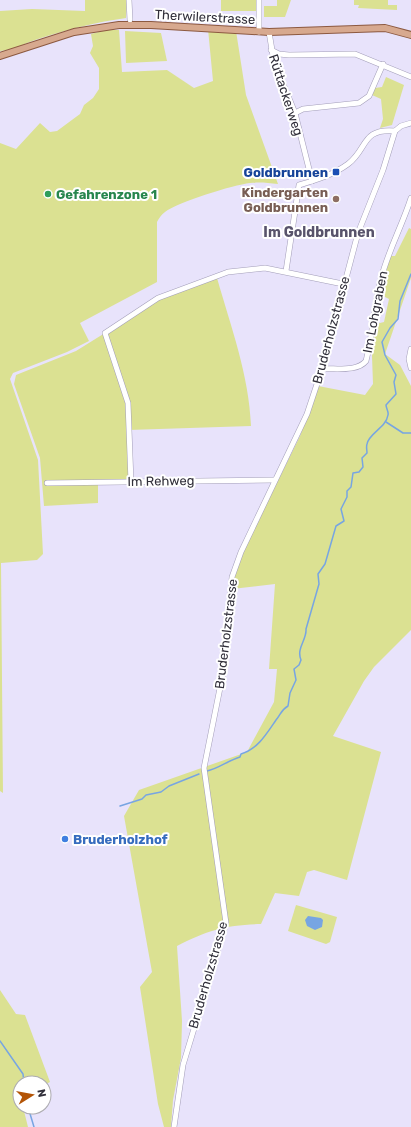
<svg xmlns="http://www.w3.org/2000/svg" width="411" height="1127" font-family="Rubik,sans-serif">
<rect width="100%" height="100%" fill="#e8e3fb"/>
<g fill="#dbe192">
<path d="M85,0H127L126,18C97,22 69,29 41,38C27,42 15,50 0,51V11L32,9L85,11Z"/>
<rect x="221" y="0" width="35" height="11"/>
<path d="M277,0H291L285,17H264V6H277Z"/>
<path d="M354,0H388V5H397V10L358,8L359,5H354Z"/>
<path d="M208,29L236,31L246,95L278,184C268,183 260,182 250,183C233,185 178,202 165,212C161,215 159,218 157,222V282L80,323L89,341L67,352L13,373L10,379L38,460L43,554L37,560L1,563L3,793L0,791V143L16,149L40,123L50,132L57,131L80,114L84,105L93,98L99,89V68L90,53L93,46L91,34L106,30H119L122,72L167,70L194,88L213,81Z"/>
<path d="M125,31L161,33L167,61L126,63Z"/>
<path d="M386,77L404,85L392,125L380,128L383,119L381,99L372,95L375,88L382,87Z"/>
<path d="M409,228L411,229V278L385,354L400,365L411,386V630L374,667L364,681L333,736L381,752L347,880L314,870L307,872L299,896L275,893L261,924C226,925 208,930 177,946L182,1021L181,1058L173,1100L171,1127H164L158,1104L140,987L152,972L124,816L139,790L247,752L274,702L277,669H269L275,584L232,589L239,560L300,436L318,386L365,395L373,384L372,356L376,324L384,322L389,299L377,293L387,256H395Z"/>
<path d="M217,278C231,327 249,375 251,426L128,430L130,480L98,481V503L44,506L40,458L14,384L16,375L76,351L158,300Z"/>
<path d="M296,905L337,917L330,942L326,944L288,931Z"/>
<path d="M0,990L16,1014L25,1015L50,1082L44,1085V1083H20V1107H23L28,1127H0Z"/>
</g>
<path fill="#77a5e2" d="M308,916L321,918L323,920L322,927L315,930L307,926L305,920Z"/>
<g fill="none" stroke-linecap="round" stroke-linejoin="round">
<g stroke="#77a5e2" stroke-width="1.5">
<path d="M386,422L403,433H411"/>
<path d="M207,771C218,769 229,760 240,757L241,754C258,749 267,733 276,720C281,714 281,710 288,706L290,693L296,680L294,669L299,665L301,660C296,648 307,640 306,629L319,584L318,574L325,564L336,526L344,521L341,509L347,497V491L351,487L353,473L359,472L363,467L362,458L367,453C367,450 366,447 367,444C369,433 386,428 388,415C389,412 386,408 386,405L396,394L394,382L396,375L385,355L382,342L390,328L398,319L400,301L411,274"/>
<path d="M120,806L142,799L146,795L161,792L169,786L199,774"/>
<path d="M0,1041L23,1074L24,1083"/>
<path d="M28,1107L34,1127"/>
</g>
<g stroke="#a39eb9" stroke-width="6">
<g id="minor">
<path d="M129,0L130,20"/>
<path d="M259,0V32"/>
<path d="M269,32L274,62L295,113L312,181"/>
<path d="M271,50L279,54L289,55L355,54L411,77"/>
<path d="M295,113L303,109L359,103L369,96L383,64"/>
<path d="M286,271L299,185C316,180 333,175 348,164C368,149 361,128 395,131"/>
<path d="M411,349L409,359L411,368"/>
<path d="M322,369C336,368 357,372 366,361C373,333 374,306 381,279C388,251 402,226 411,198"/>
<path d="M131,482L128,403L105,333L158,298L228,272L265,268L343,284"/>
<path d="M47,483L275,480"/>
<path d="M174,1127L183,1065L226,923L204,768L225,663L232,577L241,552L307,414L322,369L358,233L383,170L395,131L401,126L411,123"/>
</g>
</g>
<g stroke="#8c5940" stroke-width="8">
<path id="major" d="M0,56L74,32L119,25H151L269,32L385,28L411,35"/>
</g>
<use href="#minor" stroke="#fff" stroke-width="5"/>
<use href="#major" stroke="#d7a98f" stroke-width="6"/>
</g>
<rect fill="#1a4fb4" stroke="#fff" stroke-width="1.5" x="332" y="168" width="8" height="8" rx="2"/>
<circle fill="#2e9e5b" stroke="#fff" stroke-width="1.5" cx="48" cy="194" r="4"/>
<circle fill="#8d6e63" stroke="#fff" stroke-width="1.5" cx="336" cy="199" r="4"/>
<circle fill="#3f7fe0" stroke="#fff" stroke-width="1.5" cx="65" cy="839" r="4"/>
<g text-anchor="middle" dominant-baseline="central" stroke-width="4" stroke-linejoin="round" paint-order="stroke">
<g font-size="13" fill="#312f3a" stroke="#fff">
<text transform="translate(205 17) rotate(3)">Therwilerstrasse</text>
<text transform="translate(286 95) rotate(72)">Rüttackerweg</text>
<text transform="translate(375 312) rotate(-79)">Im Lohgraben</text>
<text transform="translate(331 330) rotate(-75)">Bruderholzstrasse</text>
<text transform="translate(161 481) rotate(-1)">Im Rehweg</text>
<text transform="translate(226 634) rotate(-83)">Bruderholzstrasse</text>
<text transform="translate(208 975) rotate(-74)">Bruderholzstrasse</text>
</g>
<g font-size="13" font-weight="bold" fill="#164399" stroke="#fff" text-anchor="end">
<text x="328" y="172">Goldbrunnen</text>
</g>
<g font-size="13" font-weight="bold" fill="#785e54" stroke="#fff" text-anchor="end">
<text x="328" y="192">Kindergarten<tspan x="328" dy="15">Goldbrunnen</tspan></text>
</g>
<g font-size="13" font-weight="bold" fill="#27864d" stroke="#fff" text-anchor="start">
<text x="56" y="194">Gefahrenzone 1</text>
</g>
<g font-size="13" font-weight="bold" fill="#366cbe" stroke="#fff" text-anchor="start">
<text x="73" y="839">Bruderholzhof</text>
</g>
<g font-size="14" font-weight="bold" fill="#58536b" stroke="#fff">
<text x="319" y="232">Im Goldbrunnen</text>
</g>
</g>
<g transform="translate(32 1095) rotate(79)"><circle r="19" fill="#ffffff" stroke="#adacb0"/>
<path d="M0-3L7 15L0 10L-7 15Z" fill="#b35406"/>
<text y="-6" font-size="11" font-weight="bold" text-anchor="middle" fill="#312f3a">N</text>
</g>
</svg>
